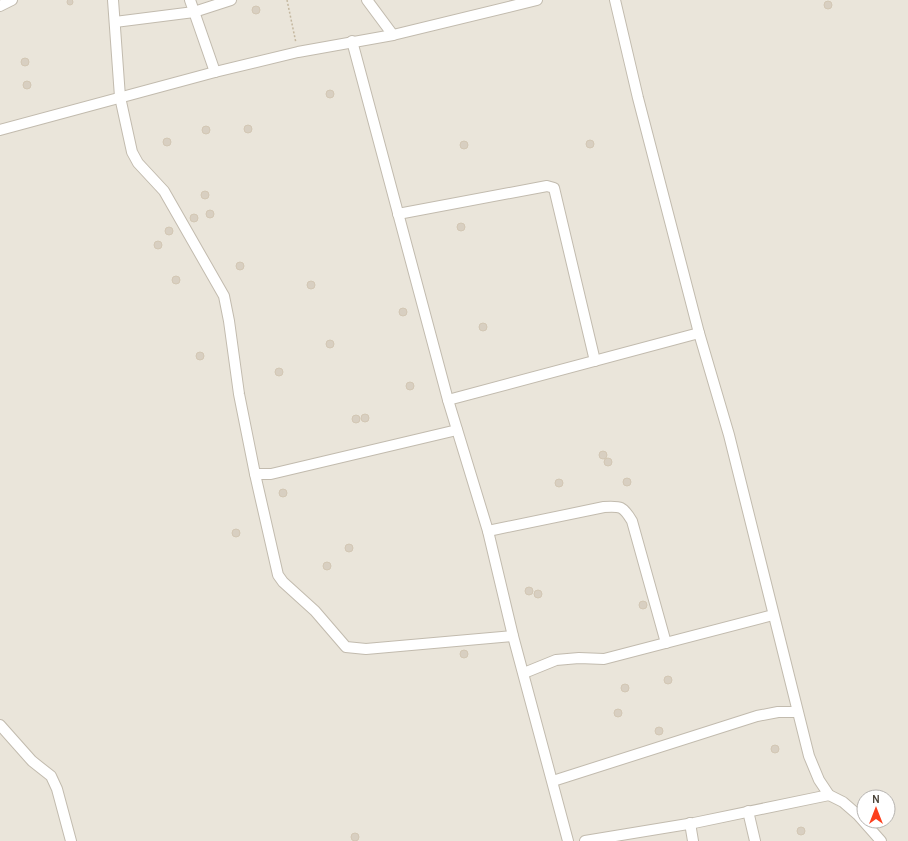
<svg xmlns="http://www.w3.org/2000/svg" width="908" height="841" font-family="Karla,sans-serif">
<rect width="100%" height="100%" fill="#f6f3ec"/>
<path fill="#eae5da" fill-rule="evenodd" d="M0,0H908V841H0ZM864,797H888V821H864Z"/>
<g fill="#d8cfc1" stroke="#d3c7b4">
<circle cx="70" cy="2" r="3"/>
<circle cx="828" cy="5" r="4"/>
<circle cx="256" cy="10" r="4"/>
<circle cx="25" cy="62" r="4"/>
<circle cx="27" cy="85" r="4"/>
<circle cx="330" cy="94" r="4"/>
<circle cx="248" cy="129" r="4"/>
<circle cx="206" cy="130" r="4"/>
<circle cx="167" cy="142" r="4"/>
<circle cx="590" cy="144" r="4"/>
<circle cx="464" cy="145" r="4"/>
<circle cx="205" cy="195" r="4"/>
<circle cx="210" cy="214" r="4"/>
<circle cx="194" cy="218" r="4"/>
<circle cx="461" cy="227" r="4"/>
<circle cx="169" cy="231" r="4"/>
<circle cx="158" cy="245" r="4"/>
<circle cx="240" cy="266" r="4"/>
<circle cx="176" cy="280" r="4"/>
<circle cx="311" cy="285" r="4"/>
<circle cx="403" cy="312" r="4"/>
<circle cx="483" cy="327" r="4"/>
<circle cx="330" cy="344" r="4"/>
<circle cx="200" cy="356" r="4"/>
<circle cx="279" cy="372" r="4"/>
<circle cx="410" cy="386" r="4"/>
<circle cx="365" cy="418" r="4"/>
<circle cx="356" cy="419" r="4"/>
<circle cx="603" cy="455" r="4"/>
<circle cx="608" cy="462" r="4"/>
<circle cx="627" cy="482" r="4"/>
<circle cx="559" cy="483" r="4"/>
<circle cx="283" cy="493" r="4"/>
<circle cx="236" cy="533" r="4"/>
<circle cx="349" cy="548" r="4"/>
<circle cx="327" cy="566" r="4"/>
<circle cx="529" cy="591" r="4"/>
<circle cx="538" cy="594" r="4"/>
<circle cx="643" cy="605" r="4"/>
<circle cx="464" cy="654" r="4"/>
<circle cx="668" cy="680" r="4"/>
<circle cx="625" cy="688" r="4"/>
<circle cx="618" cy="713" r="4"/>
<circle cx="659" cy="731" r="4"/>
<circle cx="775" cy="749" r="4"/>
<circle cx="801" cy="831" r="4"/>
<circle cx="355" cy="837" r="4"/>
</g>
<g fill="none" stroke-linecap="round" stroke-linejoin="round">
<g stroke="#c2bbae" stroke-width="12">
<g id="street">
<path d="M113,0L120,97L132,152L138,163L164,191L224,296L229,321L239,394L255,474L278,575L283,582L315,611L346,647L366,649L513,636"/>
<path d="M190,0L215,72"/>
<path d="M367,0L393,35"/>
<path d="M615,0L638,98L699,333L729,435L809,756L819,780L829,795L843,802L858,815L881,841"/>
<path d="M0,6L12,0"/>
<path d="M115,22L194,12L231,0"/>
<path d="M352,41L448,400L488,531L513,636L568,841"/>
<path d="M0,130L215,72L298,52L393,35L537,0"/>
<path d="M398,214L547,186L554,188L595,361"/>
<path d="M448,400L699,333"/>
<path d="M255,474H271L457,430"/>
<path d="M488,531L604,507C621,506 623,506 632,521L666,643"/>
<path d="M524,673L556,660L579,658L604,659L773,615"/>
<path d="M0,725L32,761L51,776L57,789L71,841"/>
<path d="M553,781L757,716L778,712H797"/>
<path d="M748,811L755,841"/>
<path d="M690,823L693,841"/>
<path d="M585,841L694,823L829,795"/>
</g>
</g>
<path stroke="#c4b79f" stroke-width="1.5" stroke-dasharray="2 2" stroke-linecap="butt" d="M287,0L296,43"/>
<use href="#street" stroke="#fff" stroke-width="10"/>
</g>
<g transform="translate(876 809)"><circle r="19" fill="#ffffff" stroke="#b7b4b0"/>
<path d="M0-3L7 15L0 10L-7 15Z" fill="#fc3f1d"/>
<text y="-6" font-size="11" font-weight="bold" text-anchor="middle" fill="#4b4439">N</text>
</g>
</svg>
